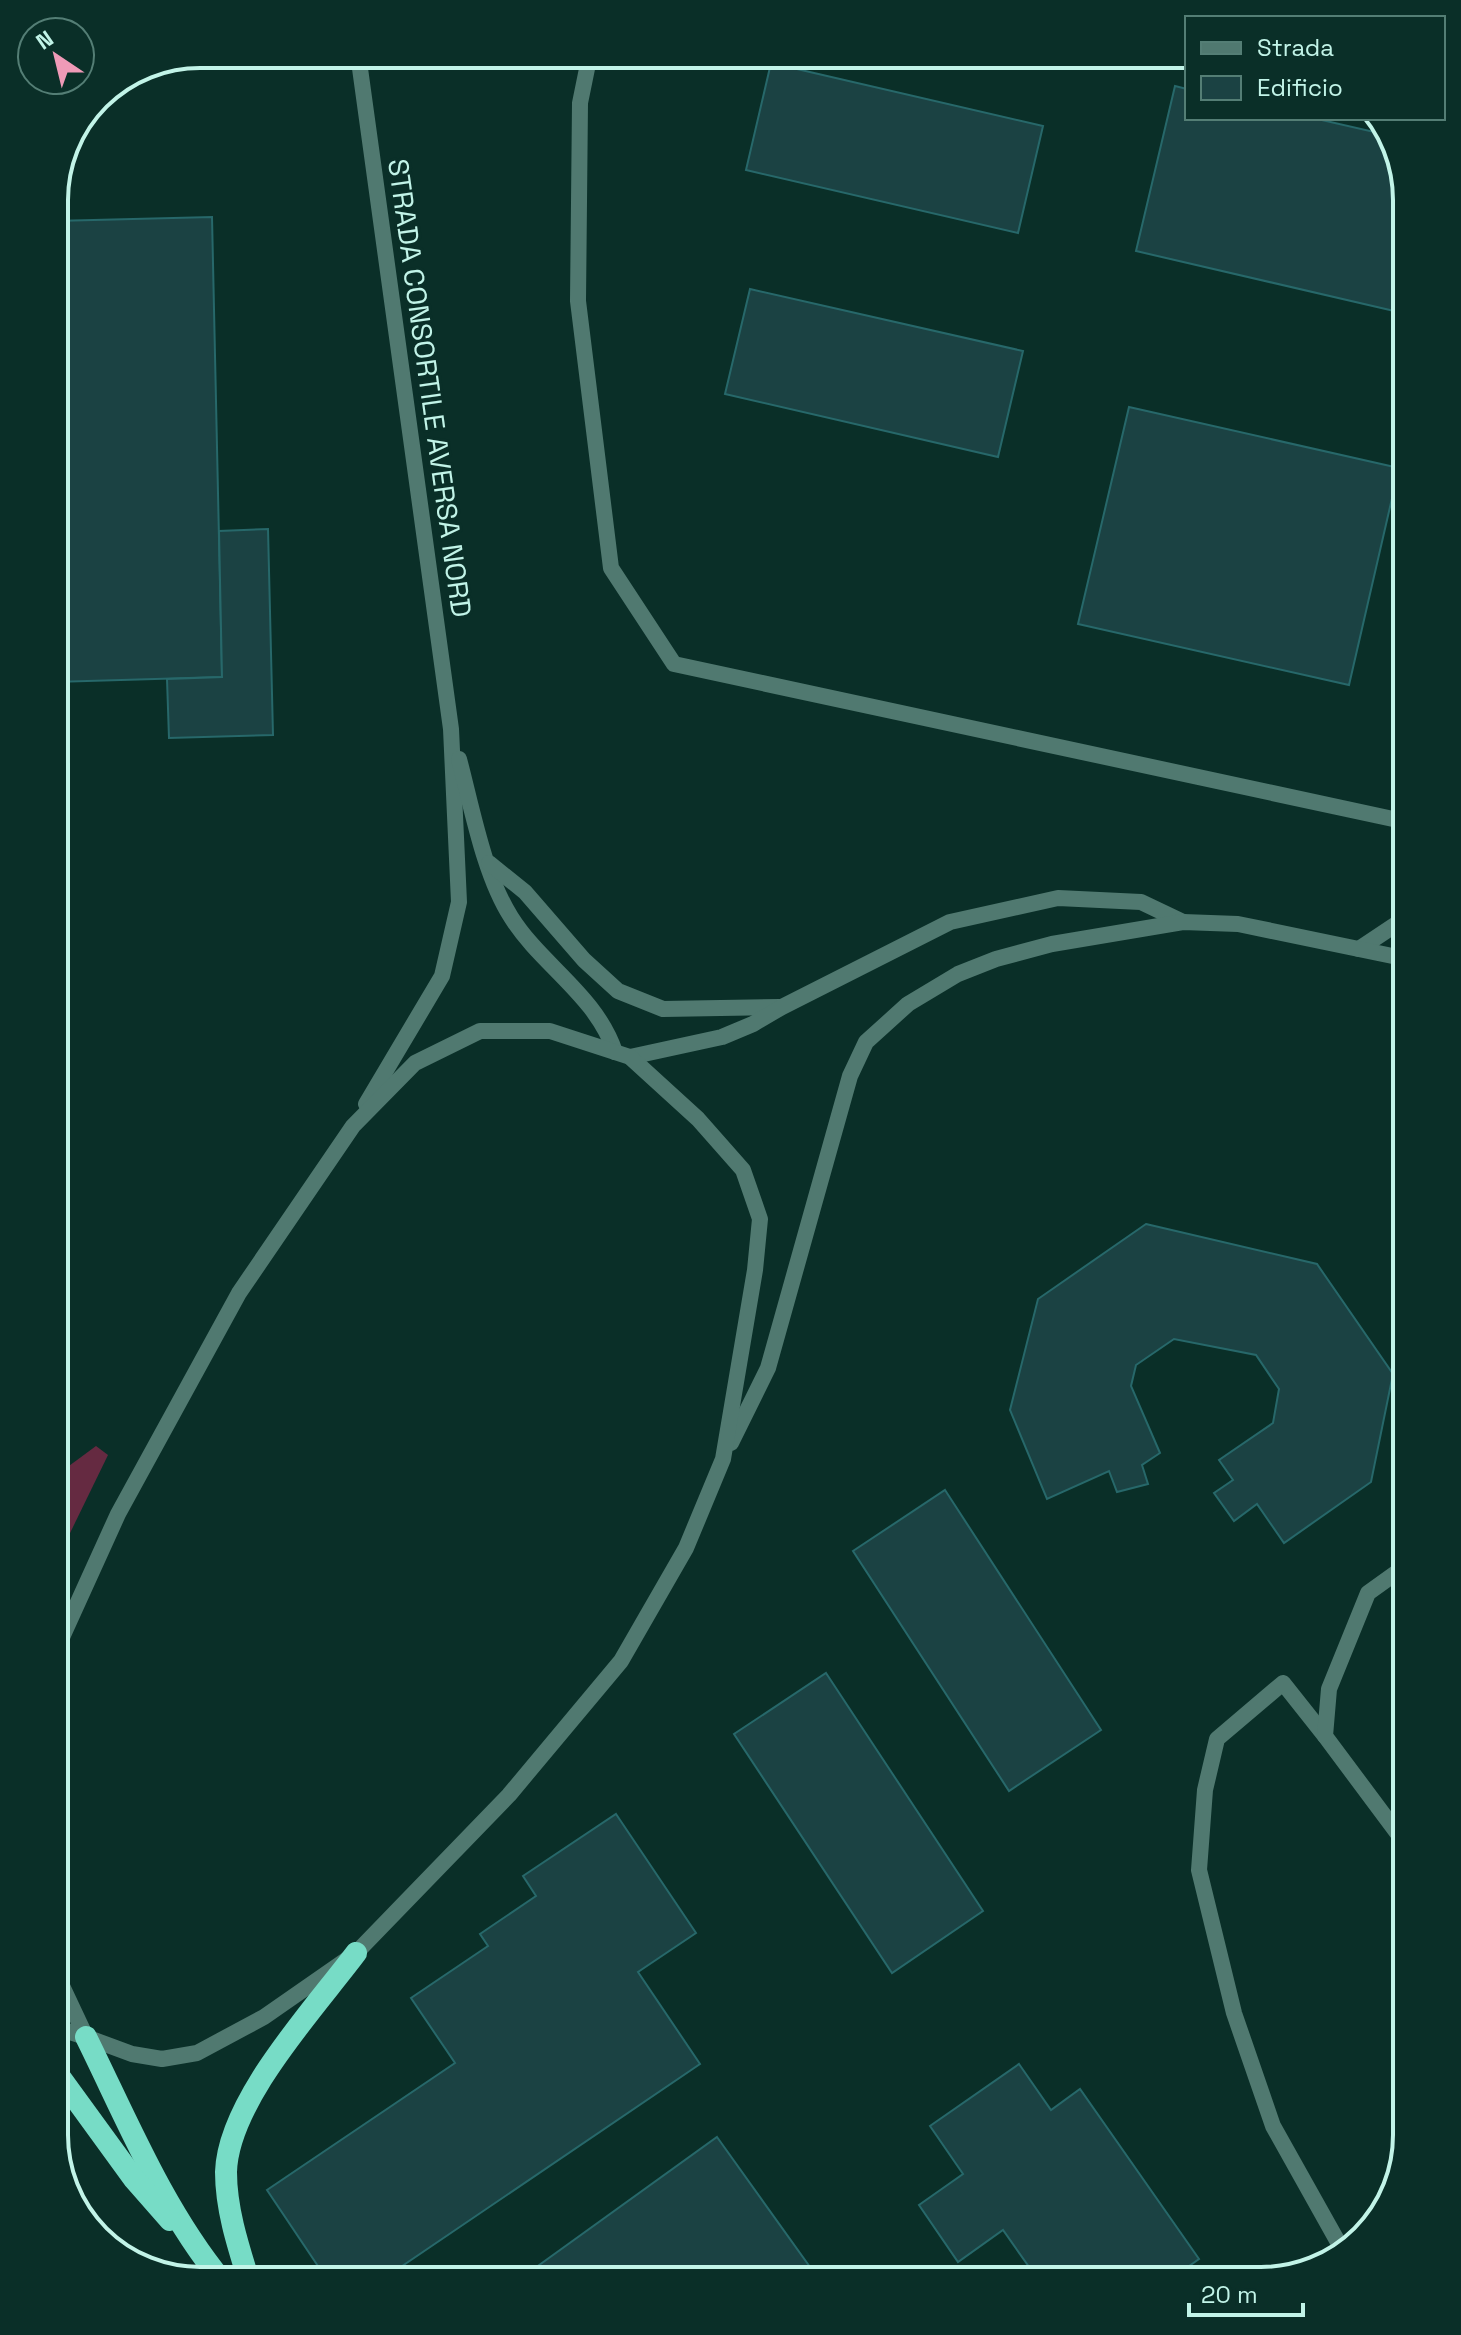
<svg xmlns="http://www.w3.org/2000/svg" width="1461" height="2335" font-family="'Space Grotesk',sans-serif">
<rect width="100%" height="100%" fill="#0a2f28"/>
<path fill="#652a41" d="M96,1446L108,1455L54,1566V1477Z"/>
<g fill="#1b4243" stroke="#27686a" stroke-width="2">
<path d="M771,63L1043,126L1018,233L746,170Z"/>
<path d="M1175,86L1187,89V118H1313L1392,136L1407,200V314L1136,251Z"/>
<path d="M212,217L222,677L54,682V221Z"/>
<path d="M750,289L1023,351L998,457L725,394Z"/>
<path d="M1129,407L1399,468L1349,685L1078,624Z"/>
<path d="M268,529L273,735L169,738L167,679L222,677L219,531Z"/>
<path d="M1146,1224L1317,1264L1393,1374L1371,1482L1284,1543L1257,1504L1234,1521L1214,1493L1233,1480L1219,1460L1273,1423L1279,1389L1256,1355L1174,1339L1136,1365L1131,1386L1160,1453L1142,1465L1148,1484L1117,1492L1109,1471L1047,1499L1010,1410L1038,1299Z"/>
<path d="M945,1490L1101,1730L1009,1791L853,1551Z"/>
<path d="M826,1673L983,1911L892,1973L734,1734Z"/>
<path d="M616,1814L696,1933L638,1972L700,2064L380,2281H328L267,2190L455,2063L411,1998L488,1946L480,1934L536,1896L523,1876Z"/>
<path d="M1019,2064L1051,2110L1080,2089L1199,2259L1171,2279L1173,2281H1039L1003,2230L958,2262L919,2205L963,2174L930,2126Z"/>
<path d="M717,2137L820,2281H517Z"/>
</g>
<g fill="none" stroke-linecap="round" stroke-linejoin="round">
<g stroke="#507970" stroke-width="16">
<path d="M590,54L580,103L578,301L611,568L674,664L1407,822"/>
<path d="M1359,949L1407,917"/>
<path d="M1325,1736L1283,1683L1217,1739L1205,1790L1199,1870L1234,2013L1273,2126L1343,2251"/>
<path d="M1407,1846L1325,1736L1329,1689L1368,1593L1407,1565"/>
</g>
<g stroke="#507970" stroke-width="16">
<path d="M358,54L451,729L459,902L442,976L366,1104"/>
<path d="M459,759C472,808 484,875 511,917C541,965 596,995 615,1052"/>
<path d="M489,863L525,892L584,960L618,991L663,1009L780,1007"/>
<path d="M630,1057L722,1037L753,1024L782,1007L950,922L1058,898L1141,902L1183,922"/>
<path d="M731,1443L768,1368L850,1076L866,1042L908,1004L958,974L996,959L1052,944L1183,922L1238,924L1407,959"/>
<path d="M54,1969L86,2037L132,2054L162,2059L197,2053L264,2017L356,1953L509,1795L621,1661L686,1548L723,1459L755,1270L760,1219L743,1170L698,1119L630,1057L550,1031H480L415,1063L353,1126L239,1293L118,1514L54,1655"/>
<path d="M54,2027L86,2037"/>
</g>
<g stroke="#77dcc6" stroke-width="22">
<path d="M86,2037C127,2120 163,2209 222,2281"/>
<path d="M54,2069L134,2179L170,2220"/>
<path d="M249,2281C238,2246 226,2209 226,2172C228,2101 314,2009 356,1953"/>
</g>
</g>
<g text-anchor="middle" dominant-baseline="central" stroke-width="6" stroke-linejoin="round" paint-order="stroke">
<g font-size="28" fill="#c2f4e8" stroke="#0a2f28">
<text transform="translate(430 388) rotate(82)">STRADA CONSORTILE AVERSA NORD</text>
</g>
</g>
<path d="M0 0H1461V2335H0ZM200 68H1261A132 132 0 0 1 1393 200V2135A132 132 0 0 1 1261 2267H200A132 132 0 0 1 68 2135V200A132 132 0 0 1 200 68Z" fill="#0a2f28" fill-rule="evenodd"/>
<path fill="none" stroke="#c2f4e8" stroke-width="4" d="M200 68H1261A132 132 0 0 1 1393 200V2135A132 132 0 0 1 1261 2267H200A132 132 0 0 1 68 2135V200A132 132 0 0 1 200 68Z"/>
<rect x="1185" y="16" width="260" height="104" fill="#0a2f28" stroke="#547e75" stroke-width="2"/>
<rect x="1201" y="42" width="40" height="12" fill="#507970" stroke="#547e75" stroke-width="2"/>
<text x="1257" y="56" font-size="24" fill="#c2f4e8">Strada</text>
<rect x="1201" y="76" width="40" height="24" fill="#1b4243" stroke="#547e75" stroke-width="2"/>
<text x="1257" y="96" font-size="24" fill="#c2f4e8">Edificio</text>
<g transform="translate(56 56) rotate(325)"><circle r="38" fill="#0a2f28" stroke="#547e75" stroke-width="2"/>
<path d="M0-6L14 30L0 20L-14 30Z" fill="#ef9ab7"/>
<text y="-12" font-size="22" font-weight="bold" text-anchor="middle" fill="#c2f4e8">N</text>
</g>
<path d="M1189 2303v12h114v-12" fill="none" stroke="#c2f4e8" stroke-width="4"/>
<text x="1201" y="2303" font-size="24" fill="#c2f4e8" stroke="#0a2f28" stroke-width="6" paint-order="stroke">20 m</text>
</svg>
